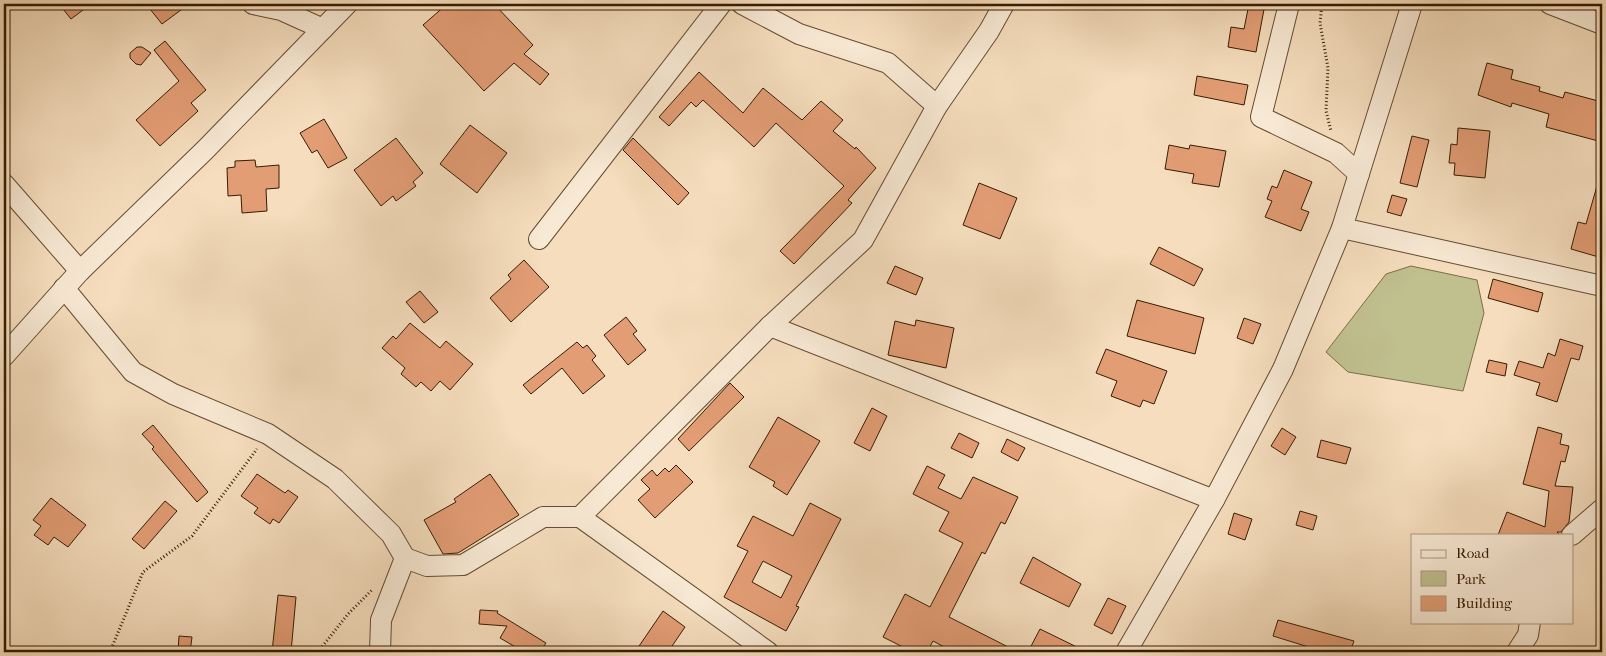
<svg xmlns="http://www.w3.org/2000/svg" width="1606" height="656" font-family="'IM FELL French Canon',serif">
<rect width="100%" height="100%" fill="#f5ddbd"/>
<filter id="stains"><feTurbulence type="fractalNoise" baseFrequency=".004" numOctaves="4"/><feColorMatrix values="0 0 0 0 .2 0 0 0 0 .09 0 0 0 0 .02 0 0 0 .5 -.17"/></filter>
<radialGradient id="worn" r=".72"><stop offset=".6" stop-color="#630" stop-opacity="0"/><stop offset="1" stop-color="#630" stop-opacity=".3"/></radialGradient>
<path fill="#c0bf8e" stroke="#7b6e48" d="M1411,266L1477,280L1484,313L1463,391L1348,372L1326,352L1386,274Z"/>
<g fill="#e39d75" stroke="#361c03" fill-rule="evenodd">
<path d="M59,4H91L71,19Z"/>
<path d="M146,4H189L162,24Z"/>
<path d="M447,4H494L533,45L524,54L549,74L540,85L514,63L484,91L423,25Z"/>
<path d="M1249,4H1265L1256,52L1228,47L1231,27L1244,29Z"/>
<path d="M165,41L206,90L191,103L198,111L160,146L136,120L179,81L154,50Z"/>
<path d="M137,47H142L151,53L141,65L136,64L130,58V53Z"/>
<path d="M1487,63L1513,70L1511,79L1540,87L1539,91L1563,98L1565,92L1602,102V142L1546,127L1549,114L1512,103L1511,107L1478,95Z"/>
<path d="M699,72L743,113L763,88L802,120L821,101L843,120L833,131L855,149L856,147L876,168L848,200L852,203L794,264L780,251L844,186L776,123L754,147L703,100L696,107L691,102L669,126L659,117Z"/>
<path d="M1197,76L1248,85L1244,105L1194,95Z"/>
<path d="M324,119L347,158L328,168L317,150L312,153L300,133Z"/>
<path d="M470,125L507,153L477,193L440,164Z"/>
<path d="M1458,128L1490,131L1485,178L1454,175L1455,163H1449L1451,144L1457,145Z"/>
<path d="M1412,136L1429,140L1417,187L1400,183Z"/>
<path d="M396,138L423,173L413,182L416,186L396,201L393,196L381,206L354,170Z"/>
<path d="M633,138L689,193L678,205L623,150Z"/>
<path d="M1169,145L1189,149L1190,145L1226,151L1219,187L1192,183L1194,174L1165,169Z"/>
<path d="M255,160L256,167L279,165V188L266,189L267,211L242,213L241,195L228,196L227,168L235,167V161Z"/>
<path d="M1284,170L1312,182L1301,209L1309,212L1301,231L1265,217L1272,201L1267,199L1272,186L1277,188Z"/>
<path d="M1599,179L1602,180V258L1571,249L1578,222L1586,224Z"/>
<path d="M979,183L1017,198L1000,239L963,225Z"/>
<path d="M1392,195L1407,199L1401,216L1387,212Z"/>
<path d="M1159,247L1203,269L1194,286L1150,264Z"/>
<path d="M524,260L549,287L511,322L490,298L511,279L508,275Z"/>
<path d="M895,266L923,278L916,295L887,283Z"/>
<path d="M1493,279L1543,293L1538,312L1488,298Z"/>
<path d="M420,291L438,312L424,323L406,302Z"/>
<path d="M1137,300L1204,318L1195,354L1127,336Z"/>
<path d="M626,317L637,331L633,334L646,350L628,365L604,335Z"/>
<path d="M1244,318L1261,324L1253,344L1237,338Z"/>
<path d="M916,320L954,328L946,368L888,355L895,321L915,326Z"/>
<path d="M410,323L440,348L446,341L473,364L450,390L440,381L431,391L421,382L416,387L401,374L405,368L382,348L393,336L396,339Z"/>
<path d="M1560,339L1583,346L1579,360L1571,358L1557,402L1536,395L1540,383L1514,375L1519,361L1543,368L1548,353L1555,356Z"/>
<path d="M577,342L583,348L587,345L596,356L592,360L605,376L583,394L562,368L531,394L523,385Z"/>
<path d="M1106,349L1167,371L1154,404L1143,400L1140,407L1111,396L1117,381L1096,373Z"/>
<path d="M1489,360L1507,364L1505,376L1486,372Z"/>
<path d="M730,383L744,397L689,451L678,439Z"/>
<path d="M872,408L887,416L870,451L854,443Z"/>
<path d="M778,417L820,441L787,495L773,486L775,482L749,467Z"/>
<path d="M153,425L208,492L197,502L152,449L154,447L142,434Z"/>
<path d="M1538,427L1562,434L1560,444L1569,446L1565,462L1561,461L1555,486L1573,487L1569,522L1561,532H1557L1560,535H1498L1507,512L1545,527L1549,491L1523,484Z"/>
<path d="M1282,428L1296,437L1285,455L1271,446Z"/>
<path d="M959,433L979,443L972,458L951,448Z"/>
<path d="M1007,439L1025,448L1018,461L1001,452Z"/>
<path d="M1321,440L1351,448L1346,464L1317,457Z"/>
<path d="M676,465L693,482L655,518L638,500L650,489L641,480L652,470L657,476L665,468L669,472Z"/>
<path d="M927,466L945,475L938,488L961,499L973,477L1018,497L1005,524L1001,522L985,554L982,552L949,617L1018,652H954L933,641L927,652H913L883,637L905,594L930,607L963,543L939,531L949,512L913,494Z"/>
<path d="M257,474L285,493L288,490L298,497L279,523L273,519L270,524L254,513L258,508L241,496Z"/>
<path d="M490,474L519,515L458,553L443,554L424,520L456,502L454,499Z"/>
<path d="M51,498L86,525L68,547L54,537L48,545L34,535L41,526L33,520Z"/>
<path d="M165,501L177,511L144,549L132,539Z"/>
<path d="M810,503L841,519L796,606L799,607L786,631L724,597L748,551L737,546L753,516L793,536ZM763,561L792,576L781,598L752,582Z"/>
<path d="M1300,511L1317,516L1313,530L1296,525Z"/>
<path d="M1234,513L1252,519L1245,540L1228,534Z"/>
<path d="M1033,557L1081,584L1069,607L1020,583Z"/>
<path d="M278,595L296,597L291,652H272Z"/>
<path d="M1108,598L1126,606L1112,634L1094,625Z"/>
<path d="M480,610L498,611L497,613L546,643L540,652H524L500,638L507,626L479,624Z"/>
<path d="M663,611L685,627L668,652H635Z"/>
<path d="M1278,620L1354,641L1350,652H1325L1273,636Z"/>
<path d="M1040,629L1087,652H1028Z"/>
<path d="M179,636L192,637L190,652H178Z"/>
</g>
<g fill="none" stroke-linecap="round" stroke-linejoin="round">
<g stroke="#664c32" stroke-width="22">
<g id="minor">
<path d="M253,4L281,10L323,29"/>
<path d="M742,4L799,34L888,63L937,106"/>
<path d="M1289,4L1261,117L1336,153L1359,174"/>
<path d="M1550,4L1602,24"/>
<path d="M4,184L80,271"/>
<path d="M1342,228L1602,286"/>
<path d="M539,239L721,4"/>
<path d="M64,288L133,372L173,394L268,434L335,479L391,534L405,558L381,620L380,652"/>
<path d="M770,326L1214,500"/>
<path d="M4,356L80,271L205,150L347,4"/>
<path d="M580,517L768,652"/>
<path d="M1572,535L1602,509"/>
<path d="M405,558L427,566L463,565L543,517H580L770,326L863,240L937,106L989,31L1004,4"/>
<path d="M1126,652L1214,500L1283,369L1342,228L1412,4"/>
<path d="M1517,652L1528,635L1530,622"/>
</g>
</g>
<g stroke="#361c03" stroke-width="3" stroke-dasharray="1 2.5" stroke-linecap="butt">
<path d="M1322,4L1320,23L1328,68L1326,111L1331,131"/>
<path d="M110,652L143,572L192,536L257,449"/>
<path d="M318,652L348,614L373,589"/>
</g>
<use href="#minor" stroke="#f8e9d4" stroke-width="20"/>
</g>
<rect width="1606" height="656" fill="none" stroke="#f5ddbd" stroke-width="20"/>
<rect x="5" y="5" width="1596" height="646" fill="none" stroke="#361c03" stroke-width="2.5"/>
<rect x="10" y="10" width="1586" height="636" fill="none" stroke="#361c03"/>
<rect x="1411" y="534" width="162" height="90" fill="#f8e9d4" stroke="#aa9780"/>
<rect x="1421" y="550" width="25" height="8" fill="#f8e9d4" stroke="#aa9780"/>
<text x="1456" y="558" font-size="15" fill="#361c03">Road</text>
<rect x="1421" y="571" width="25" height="15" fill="#c0bf8e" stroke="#aa9780"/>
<text x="1456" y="584" font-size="15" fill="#361c03">Park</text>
<rect x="1421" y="596" width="25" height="15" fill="#e39d75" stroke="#aa9780"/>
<text x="1456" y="608" font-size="15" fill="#361c03">Building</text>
<rect width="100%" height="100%" filter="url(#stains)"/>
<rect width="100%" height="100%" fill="url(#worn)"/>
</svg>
